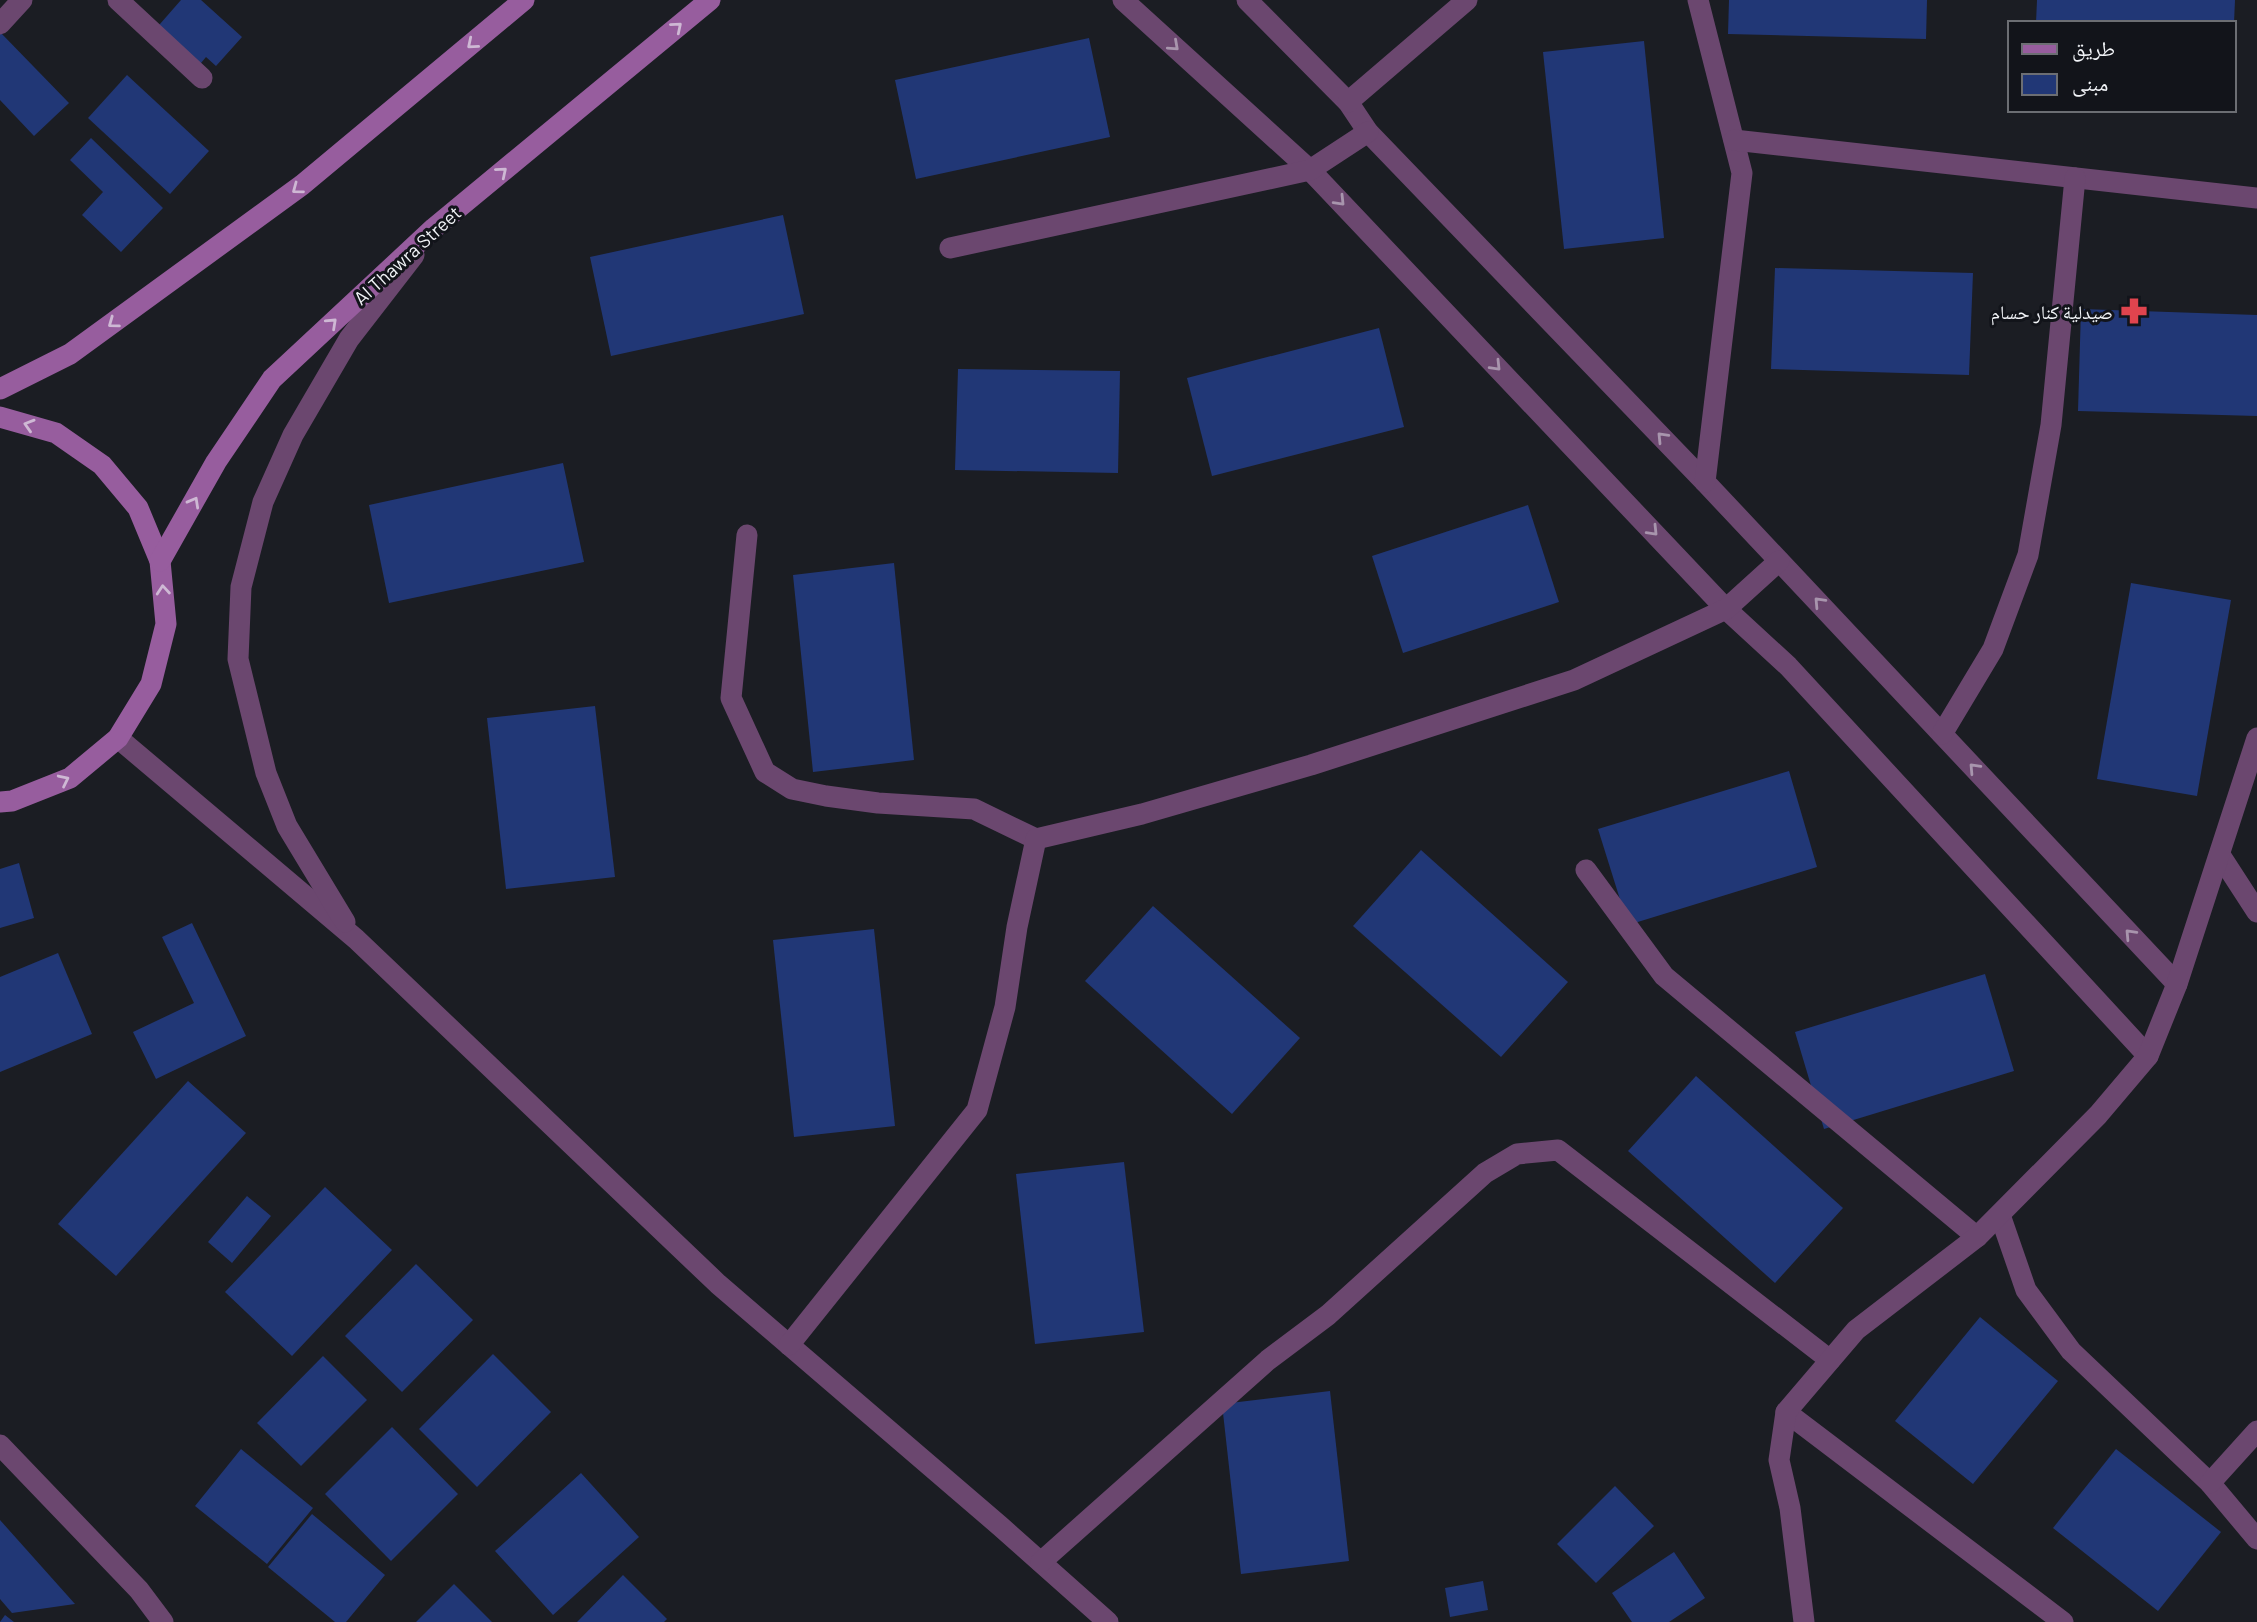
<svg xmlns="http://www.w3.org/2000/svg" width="2257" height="1622" font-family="Barlow,'Noto Naskh Arabic',sans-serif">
<rect width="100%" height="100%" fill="#1b1d23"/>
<g fill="#213776">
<path d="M181,0H201L242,37L216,66L206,57L196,69L153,32Z"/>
<path d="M1729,0H1927L1926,39L1728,34Z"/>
<path d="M2037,0H2235L2234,23H2036Z"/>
<path d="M0,32L69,103L34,136L0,100Z"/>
<path d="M1089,38L1110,137L916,179L895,80Z"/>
<path d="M1644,41L1664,238L1564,249L1543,52Z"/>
<path d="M127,75L209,151L170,194L88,118Z"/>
<path d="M91,138L163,208L121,252L82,215L103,192L70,160Z"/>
<path d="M783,215L804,314L611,356L590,257Z"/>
<path d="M1775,268L1973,273L1969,375L1771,369Z"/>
<path d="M2081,309L2257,315V416L2078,411Z"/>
<path d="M1379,328L1404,427L1212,476L1187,378Z"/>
<path d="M958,369L1120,371L1118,473L955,470Z"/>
<path d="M563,463L584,562L389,603L369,505Z"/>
<path d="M1528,505L1559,602L1403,653L1372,556Z"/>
<path d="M894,563L914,760L813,772L793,575Z"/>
<path d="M2131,583L2231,600L2197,796L2097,779Z"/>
<path d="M595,706L615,877L506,889L487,718Z"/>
<path d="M1789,771L1817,867L1628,925L1598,829Z"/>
<path d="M1421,850L1568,982L1501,1057L1353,926Z"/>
<path d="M19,863L34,918L0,928V869Z"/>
<path d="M1153,906L1300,1038L1232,1114L1085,981Z"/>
<path d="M192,923L246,1036L156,1079L133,1032L194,1003L162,937Z"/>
<path d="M874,929L895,1126L794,1137L773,940Z"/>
<path d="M58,953L92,1034L0,1072V977Z"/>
<path d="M1985,974L2014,1071L1824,1129L1795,1032Z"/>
<path d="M1696,1076L1843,1208L1775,1283L1628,1151Z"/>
<path d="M188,1081L246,1133L116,1276L58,1224Z"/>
<path d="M1124,1162L1144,1332L1035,1344L1016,1174Z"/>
<path d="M325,1187L392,1250L292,1356L225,1292Z"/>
<path d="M247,1196L271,1216L232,1263L208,1242Z"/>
<path d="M416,1264L473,1320L402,1392L345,1336Z"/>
<path d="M1980,1317L2058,1381L1973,1484L1895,1421Z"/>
<path d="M493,1354L551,1412L477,1487L419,1429Z"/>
<path d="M323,1356L367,1400L301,1466L257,1423Z"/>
<path d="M1330,1391L1349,1561L1241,1574L1222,1404Z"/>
<path d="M392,1427L458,1494L391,1561L325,1494Z"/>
<path d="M241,1449L313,1508L267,1564L195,1506Z"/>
<path d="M2116,1449L2221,1532L2158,1611L2053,1528Z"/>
<path d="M581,1473L639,1537L553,1615L495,1551Z"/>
<path d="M1615,1486L1654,1526L1596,1583L1557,1544Z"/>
<path d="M312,1514L385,1575L346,1622H335L268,1567Z"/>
<path d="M0,1520L75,1604L12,1613L0,1599Z"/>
<path d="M1674,1552L1705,1598L1669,1622H1632L1612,1593Z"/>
<path d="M623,1575L667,1619L664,1622H577Z"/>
<path d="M1483,1581L1488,1610L1450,1617L1445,1588Z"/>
<path d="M454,1584L492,1622H416Z"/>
<path d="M5,1615L14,1622H0Z"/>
</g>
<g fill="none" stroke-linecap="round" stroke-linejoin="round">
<g stroke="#6b476f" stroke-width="21">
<path d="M118,0L202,78"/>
<path d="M1123,0L1310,170L1726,609L1788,666L2148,1056"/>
<path d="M1247,0L1348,102L1368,132L1705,482L2177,984"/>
<path d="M1698,0L1742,173L1705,482"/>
<path d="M0,24L22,0"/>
<path d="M1348,102L1467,0"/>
<path d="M1734,140L2257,198"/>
<path d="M950,248L1310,170L1368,132"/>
<path d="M747,535L731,698L765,772L792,789L826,796L878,803L974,809L1036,839"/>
<path d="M1942,734L1993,649L2028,555L2051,425L2075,178"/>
<path d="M118,738L356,939L718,1284L1000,1526L1108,1622"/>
<path d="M2220,855L2257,912"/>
<path d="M1586,870L1664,976L1977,1237"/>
<path d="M345,922L287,826L266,773L238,659L241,587L263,502L293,435L349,339L414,255"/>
<path d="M2000,1215L2026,1290L2071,1351L2210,1483L2257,1539"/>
<path d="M789,1345L977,1110L1005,1007L1017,927L1036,839L1142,814L1311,765L1574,680L1726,609L1779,561"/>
<path d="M1786,1412L2063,1622"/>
<path d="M0,1445L139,1590L163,1622"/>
<path d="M2210,1483L2257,1431"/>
<path d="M1041,1562L1268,1360L1328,1315L1485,1173L1517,1154L1558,1150L1830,1360"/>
<path d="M1804,1622L1790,1508L1779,1460L1786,1412L1856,1330L1977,1237L2098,1115L2148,1056L2177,984L2257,738"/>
</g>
<g stroke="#975d9e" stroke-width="21">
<path d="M0,389L70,354L302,185L524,0"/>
<path d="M0,417L56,433L102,465L138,508L160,561L166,624L151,684L118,738L70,778L12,801L0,802"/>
<path d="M160,561L216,462L272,379L434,228L710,0"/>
</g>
</g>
<defs><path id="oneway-chevron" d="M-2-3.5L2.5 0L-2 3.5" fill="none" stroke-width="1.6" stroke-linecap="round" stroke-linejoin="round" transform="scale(1.75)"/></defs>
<g stroke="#ceb8d4">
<use href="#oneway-chevron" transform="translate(677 27) rotate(-40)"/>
<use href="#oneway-chevron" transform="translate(472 44) rotate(140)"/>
<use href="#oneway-chevron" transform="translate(502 172) rotate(-40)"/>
<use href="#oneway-chevron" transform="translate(297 189) rotate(143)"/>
<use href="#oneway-chevron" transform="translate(113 323) rotate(144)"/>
<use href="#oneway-chevron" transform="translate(332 323) rotate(-43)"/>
<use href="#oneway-chevron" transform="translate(29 425) rotate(-163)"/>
<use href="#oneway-chevron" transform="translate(194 502) rotate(-61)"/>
<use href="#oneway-chevron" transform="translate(163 590) rotate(-95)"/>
<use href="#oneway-chevron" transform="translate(64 780) rotate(-26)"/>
</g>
<g stroke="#a895ad">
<use href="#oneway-chevron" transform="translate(1174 46) rotate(42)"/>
<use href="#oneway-chevron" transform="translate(1340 201) rotate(46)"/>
<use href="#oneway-chevron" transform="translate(1496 366) rotate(46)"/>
<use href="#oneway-chevron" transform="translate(1662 437) rotate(-134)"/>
<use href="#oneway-chevron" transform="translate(1653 531) rotate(46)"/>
<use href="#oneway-chevron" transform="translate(1819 602) rotate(-133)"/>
<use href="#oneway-chevron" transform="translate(1974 768) rotate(-133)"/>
<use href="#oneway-chevron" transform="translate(2130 934) rotate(-133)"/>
</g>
<defs>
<g id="pharmacy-bare" transform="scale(2.1)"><path d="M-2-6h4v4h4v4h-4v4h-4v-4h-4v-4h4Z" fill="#e0444e" stroke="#12141a" stroke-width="2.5" paint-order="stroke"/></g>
</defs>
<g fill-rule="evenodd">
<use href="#pharmacy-bare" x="2134" y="311"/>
</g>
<g text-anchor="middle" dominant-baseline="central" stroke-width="6" stroke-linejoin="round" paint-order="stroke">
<g font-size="19" fill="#f2f4f8" stroke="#12141a">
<text transform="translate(407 255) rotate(-42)">Al Thawra Street</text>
</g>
<g font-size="19" fill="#f2f4f8" stroke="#12141a" text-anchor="end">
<text x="2113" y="311">صيدلية كنار حسام</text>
</g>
</g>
<rect x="2008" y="21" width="228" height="91" fill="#12141a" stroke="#6c6e73" stroke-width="2"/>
<rect x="2022" y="44" width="35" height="10" fill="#975d9e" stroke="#6c6e73" stroke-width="2"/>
<text x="2072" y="56" font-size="21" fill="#f2f4f8">طريق</text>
<rect x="2022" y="74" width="35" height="21" fill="#213776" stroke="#6c6e73" stroke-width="2"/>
<text x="2072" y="91" font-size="21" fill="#f2f4f8">مبنى</text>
</svg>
